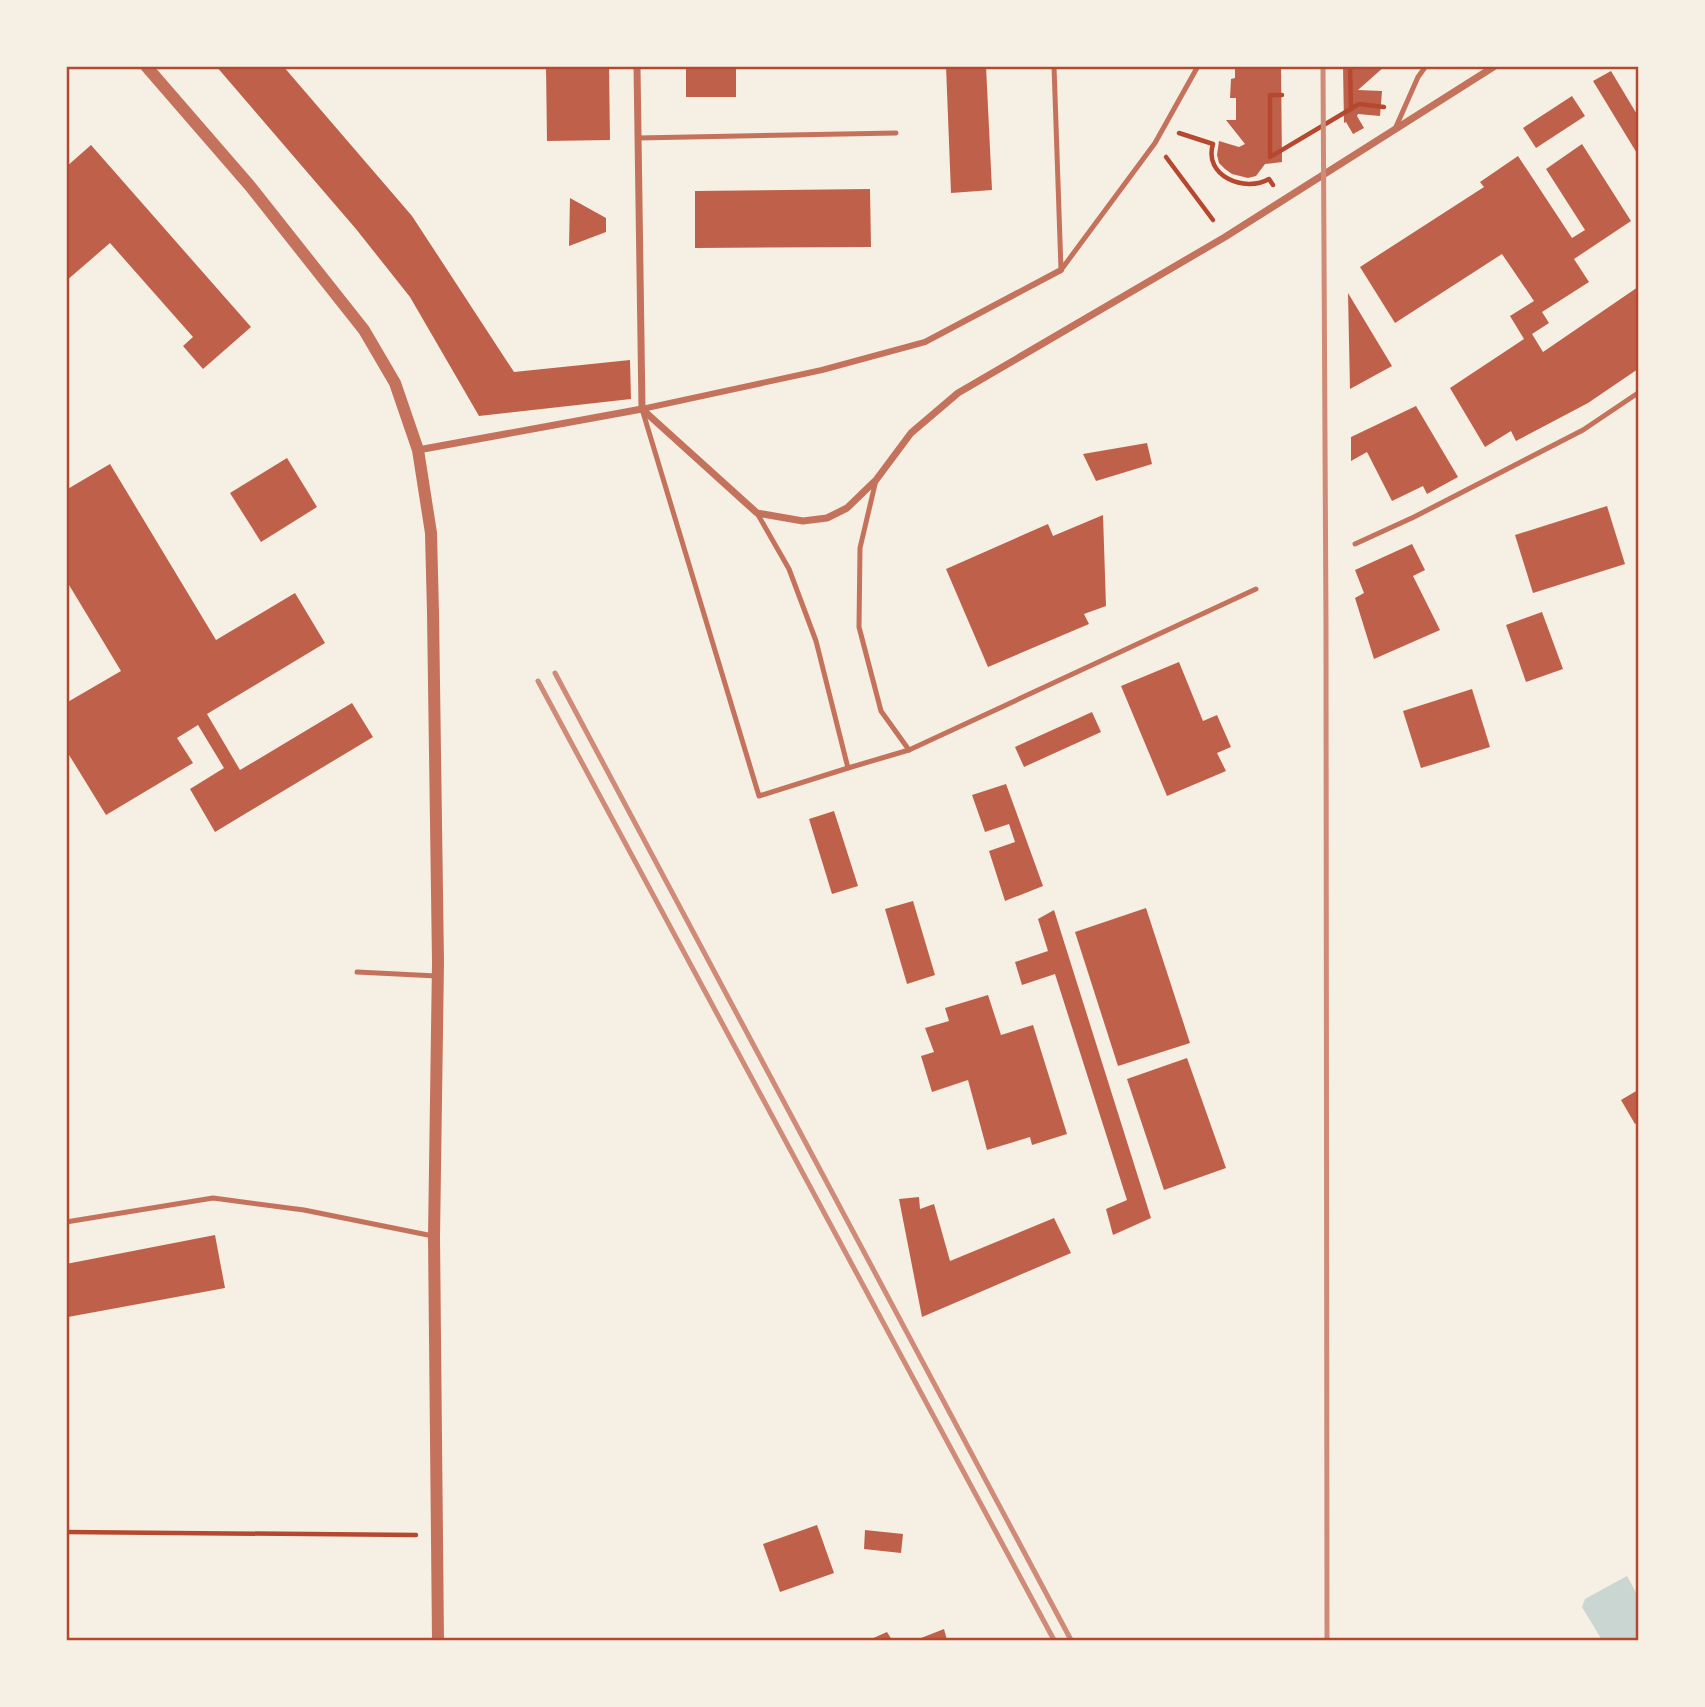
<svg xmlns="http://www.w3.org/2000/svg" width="1705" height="1707" font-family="'Open Sans',sans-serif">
<rect width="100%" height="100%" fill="#f6efe4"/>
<path fill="#c9d6d2" d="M1627,1576L1638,1596V1640H1602L1582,1607L1585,1599Z"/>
<g fill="#bf614a">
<path d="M216,66H283L412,216L514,372L630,360L631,399L479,416L410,297L356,229Z"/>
<path d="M546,66H609L610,140L547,141Z"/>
<rect x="686" y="66" width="50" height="31"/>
<path d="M946,66H986L992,190L951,193Z"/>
<path d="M1235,66H1281L1282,162L1265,164L1256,176L1248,178L1232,174L1225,169L1219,163L1217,155L1219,141L1239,147L1245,144L1226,120H1236V98H1230L1231,79L1235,78Z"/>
<path d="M1343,66H1385L1358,90L1382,91L1380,116L1358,114L1357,116L1364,128L1353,134L1346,122L1344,123Z"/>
<path d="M1611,71L1638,116V155L1593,81Z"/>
<path d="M1572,96L1585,116L1536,148L1523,128Z"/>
<path d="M1582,144L1631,221L1574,259L1589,282L1542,312L1549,323L1532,334L1543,352L1638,287V369L1588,403L1516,441L1511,431L1485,447L1450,388L1524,339L1510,316L1534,301L1502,254L1395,323L1360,267L1484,187L1480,182L1518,156L1572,238L1585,230L1546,169Z"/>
<path d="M91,145L251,327L203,369L183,346L193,337L110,243L66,281V167Z"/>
<path d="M870,189L871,247L695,248V191Z"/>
<path d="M570,198L606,218V232L569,246Z"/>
<path d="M1348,293L1392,366L1350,389Z"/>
<path d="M1416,406L1458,477L1427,494L1423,486L1392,501L1367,452L1351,461V437Z"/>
<path d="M1147,443L1152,464L1096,481L1083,454Z"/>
<path d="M287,458L317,507L261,542L230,493Z"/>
<path d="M110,464L216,640L295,593L325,643L207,714L240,770L352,703L373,737L215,832L190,789L224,768L198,725L177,738L193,763L106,815L66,750V703L121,671L66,580V490Z"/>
<path d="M1607,506L1625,564L1533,593L1515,535Z"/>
<path d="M1103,515L1106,606L1084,614L1089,624L988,667L946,569L1048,524L1053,536Z"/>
<path d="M1412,544L1425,570L1413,576L1440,630L1374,659L1355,598L1364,593L1355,570Z"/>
<path d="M1542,612L1563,669L1526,682L1506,625Z"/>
<path d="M1179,662L1203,721L1217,715L1231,747L1217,753L1226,771L1167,796L1121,686Z"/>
<path d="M1472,689L1490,747L1421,768L1403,711Z"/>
<path d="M1092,712L1101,732L1024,767L1015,747Z"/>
<path d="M1006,784L1043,886L1005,901L989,851L1015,842L1009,824L985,832L972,795Z"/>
<path d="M834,811L858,886L832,894L809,819Z"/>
<path d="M913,901L935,975L907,984L885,909Z"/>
<path d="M1146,908L1190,1043L1118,1066L1075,932Z"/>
<path d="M1054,910L1151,1218L1113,1235L1106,1209L1127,1200L1055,974L1022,985L1015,962L1048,951L1038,919Z"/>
<path d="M988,995L1001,1035L1033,1025L1067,1134L1032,1145L1030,1137L987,1150L968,1080L932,1092L921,1056L934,1052L925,1028L949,1021L945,1008Z"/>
<path d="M1187,1058L1226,1168L1164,1190L1127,1079Z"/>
<path d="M1638,1090V1122L1635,1124L1621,1100Z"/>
<path d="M919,1197L920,1209L934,1204L950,1261L1054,1218L1071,1253L922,1317L899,1199Z"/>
<path d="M215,1235L225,1288L68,1317L66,1264Z"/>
<path d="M817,1525L834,1573L780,1592L763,1544Z"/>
<path d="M865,1530L903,1534L901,1553L864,1549Z"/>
<path d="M944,1629L947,1640H916Z"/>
<path d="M887,1632L892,1640H869Z"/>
</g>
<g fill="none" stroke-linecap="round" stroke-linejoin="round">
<g stroke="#b5482f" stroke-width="4.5">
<path d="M1350,66L1351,109"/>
<path d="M1179,133L1213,144C1203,176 1245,193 1269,179L1273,185"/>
<path d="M1270,156V95H1282"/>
<path d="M1166,157L1213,220"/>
<path d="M1270,157L1359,104L1384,107"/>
<path d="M66,1532L416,1535"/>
</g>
<g stroke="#c5725c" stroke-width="5">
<path d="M1054,66L1061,270L1155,143L1198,66"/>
<path d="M1395,129L1418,77L1426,66"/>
<path d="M638,138L896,133"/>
<path d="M642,409L759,796L848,768"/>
<path d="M757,513L789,569L816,641L848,768L909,750L881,711L859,627L860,548L876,480"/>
<path d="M1355,544L1414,517L1583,430L1638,393"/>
<path d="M909,750L1256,589"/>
<path d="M357,972L437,976"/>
<path d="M66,1222L213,1198L304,1210L433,1236"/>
</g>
<path stroke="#c5725c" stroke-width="6" d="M642,409L822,370L925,342L1061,270"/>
<g stroke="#c5725c" stroke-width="7">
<path d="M637,66L642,409"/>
<path d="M418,450L642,409L757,513L803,521L827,518L847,508L876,480L911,433L958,393L1225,237L1495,66"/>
</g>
<path stroke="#c5725c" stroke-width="12" d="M146,66L250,186L364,330L395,383L418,450L431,533L433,613L438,962L434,1237L438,1640"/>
<g stroke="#cf8b77" stroke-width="5">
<path d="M1323,66L1326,626L1327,1640"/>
<path d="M555,673L1071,1640"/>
<path d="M538,681L1054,1640"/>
</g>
</g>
<rect width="1705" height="1707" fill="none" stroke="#f6efe4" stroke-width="136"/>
<rect x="68" y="68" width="1569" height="1571" fill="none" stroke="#b5482f" stroke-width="2.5"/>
</svg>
